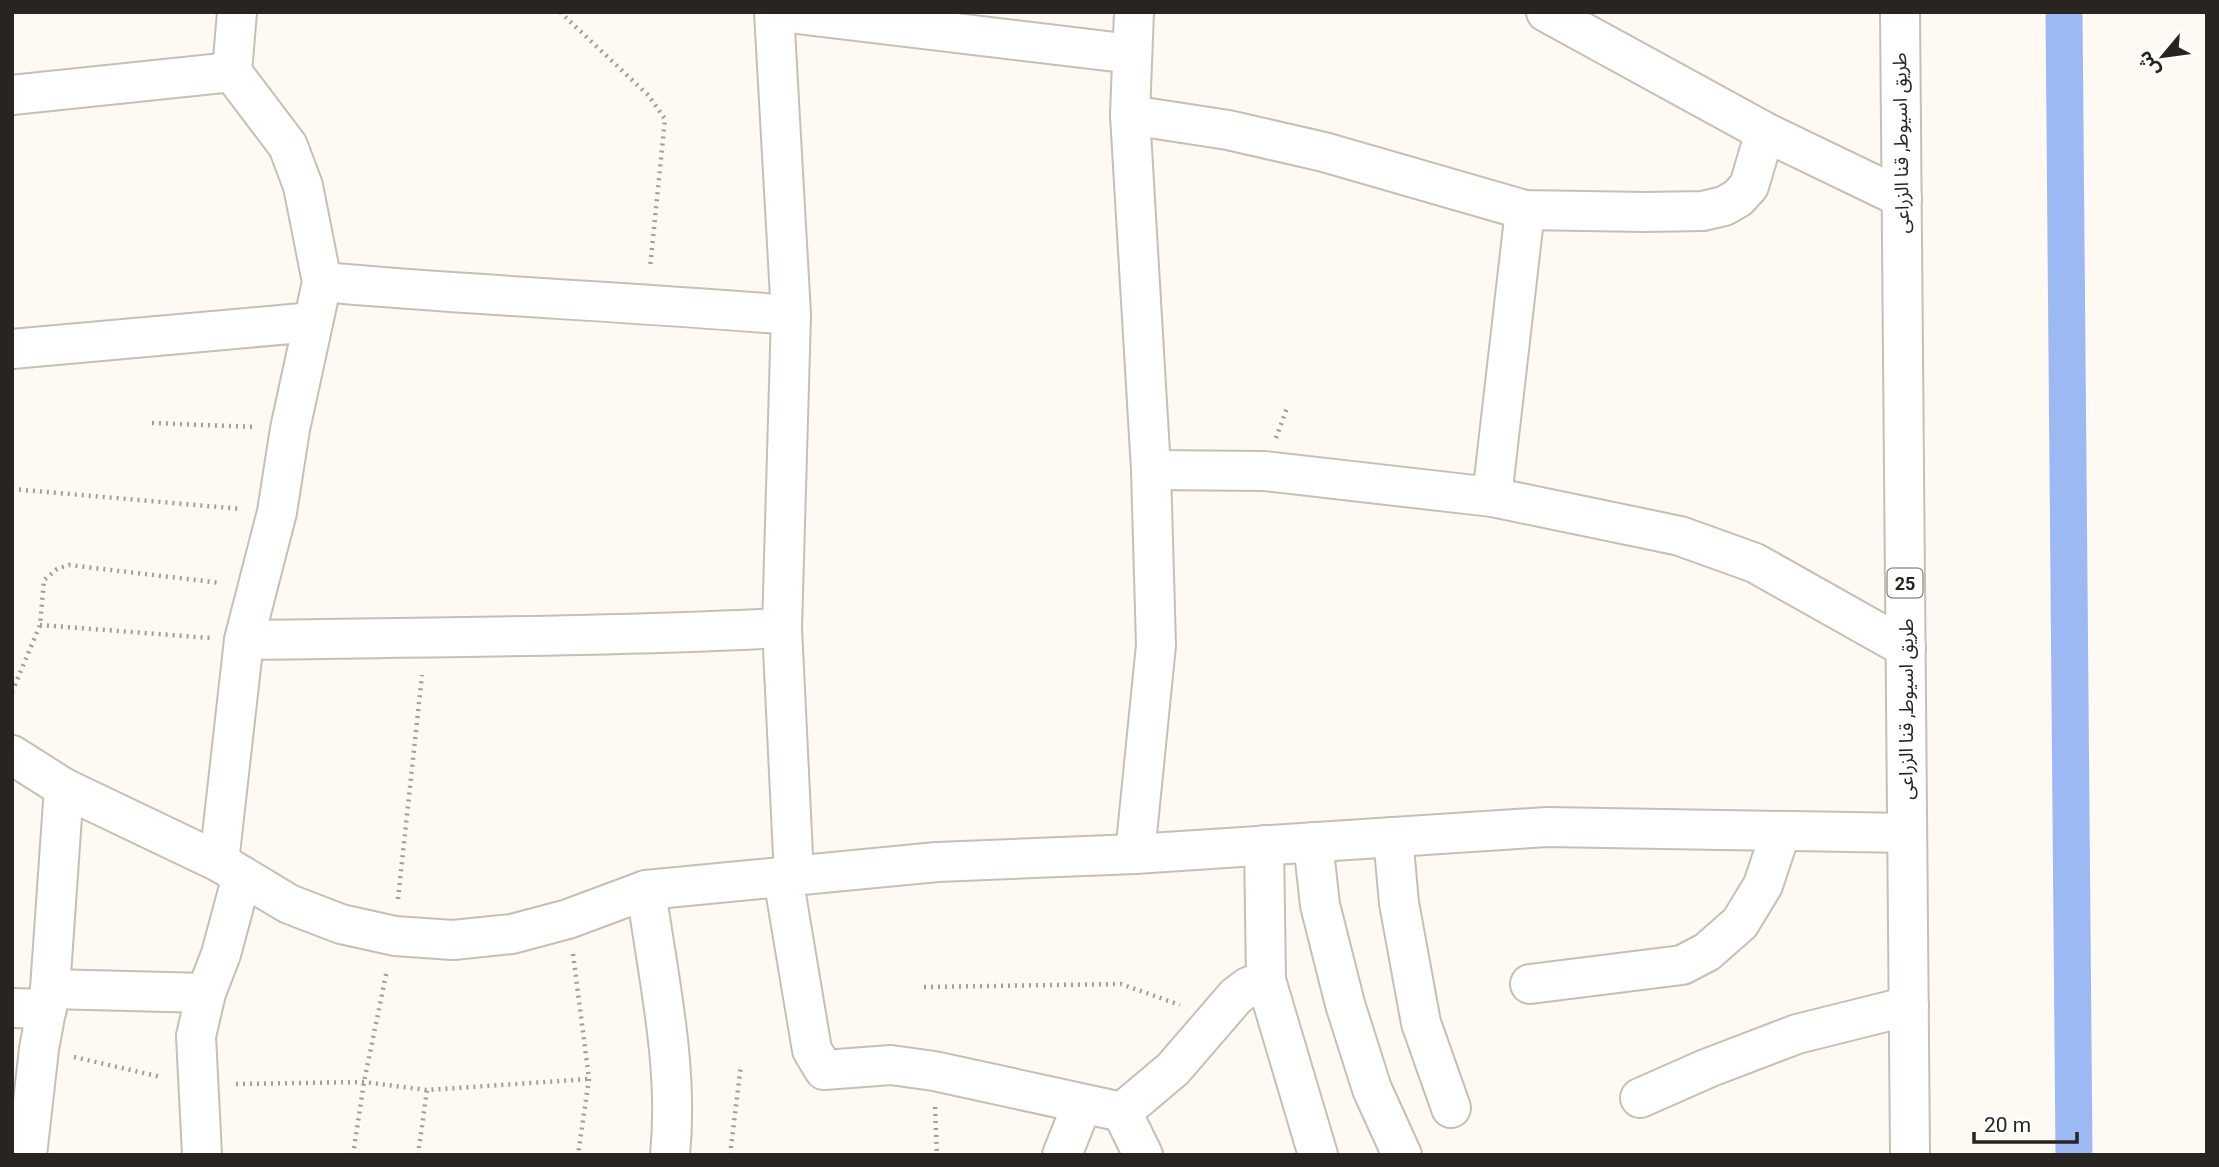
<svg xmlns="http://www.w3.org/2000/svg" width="2219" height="1167" font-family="Roboto,'Noto Sans Arabic',sans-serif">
<rect width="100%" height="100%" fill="#fef9f2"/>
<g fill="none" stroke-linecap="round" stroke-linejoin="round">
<path stroke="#9cb9f4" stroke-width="37" d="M2064,12L2074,1155"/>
<g stroke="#c6bfb4" stroke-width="42">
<g id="minor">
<path d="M774,12L791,315L782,628L794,876"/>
<path d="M780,12L1132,54"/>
<path d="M1134,12L1130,115L1151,470L1156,645L1135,854"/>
<path d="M1546,12L1765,132L1902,198"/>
<path d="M12,95L232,72"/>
<path d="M1130,115L1228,130L1324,152L1525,210L1645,212L1703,211L1724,206L1738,198L1749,186L1765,132"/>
<path d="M322,282C478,296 634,302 791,315"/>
<path d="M12,349L313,322"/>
<path d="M1151,470L1264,471L1492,497L1680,536L1755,563L1906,648"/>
<path d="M1492,497L1525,210"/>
<path d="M244,640C424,637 603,637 782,628"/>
<path d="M12,755L64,788L219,862L289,904L341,924L395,936L453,940L512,934L568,919L646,890L937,862L1135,854L1547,827L1907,833"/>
<path d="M1393,837L1399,903L1421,1023L1451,1108"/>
<path d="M1313,842L1320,905L1345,1004L1372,1089L1402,1155"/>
<path d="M1264,845L1266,980L1318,1155"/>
<path d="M219,862L244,640L277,512L290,429L322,282L303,186L288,146L232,72L237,12"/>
<path d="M783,877L812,1050L824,1070L891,1065L934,1071L1122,1112L1173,1069L1236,996L1248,987L1266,980"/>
<path d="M646,890C658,977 679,1067 670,1155"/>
<path d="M1530,984L1682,965L1707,952L1740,923L1763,885L1781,831"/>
<path d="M50,989L206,993"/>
<path d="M12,1008L47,1009"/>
<path d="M1640,1098L1708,1068L1797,1034L1909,1006"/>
<path d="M1122,1112L1143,1155"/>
<path d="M27,1155L39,1049L50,989L64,788"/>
<path d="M202,1155L196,1036L206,993L221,954L242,876"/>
<path d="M1062,1155L1082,1105"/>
</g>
</g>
<g stroke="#c6bfb4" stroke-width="42">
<path id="highway" d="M1900,12L1910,1155"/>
</g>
<g stroke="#a29e98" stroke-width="4.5" stroke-dasharray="2 5" stroke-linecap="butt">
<path d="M560,12L648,95L665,119L650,268"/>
<path d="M152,423L255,427"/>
<path d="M1276,438L1287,408"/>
<path d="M12,489L242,509"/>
<path d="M40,625L210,638"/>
<path d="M12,692L40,625L44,580L57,569L69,565L221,583"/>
<path d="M398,899L422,675"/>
<path d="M573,954L589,1079L578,1155"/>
<path d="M924,987L1121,984L1180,1005"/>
<path d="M74,1057L161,1077"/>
<path d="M236,1084L364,1082L427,1090L589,1079"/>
<path d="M935,1107L937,1155"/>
<path d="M353,1155L364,1082L387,970"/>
<path d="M418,1155L427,1090"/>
<path d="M730,1155L741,1065"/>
</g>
<use href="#minor" stroke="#fff" stroke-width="38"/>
<use href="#highway" stroke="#fff" stroke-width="38"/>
</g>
<g text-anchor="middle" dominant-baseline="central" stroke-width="7" stroke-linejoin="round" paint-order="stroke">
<rect fill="#fff" stroke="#686664" stroke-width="2" x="1887.5" y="568.5" width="35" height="29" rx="5"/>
<g font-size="18" font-weight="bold" fill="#282521">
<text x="1905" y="583">25</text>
</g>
<g font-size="19" fill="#282521" stroke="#fff">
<text transform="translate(1901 143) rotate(-91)">طريق اسيوط, قنا الزراعى</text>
<text transform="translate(1906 709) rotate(-90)">طريق اسيوط, قنا الزراعى</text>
</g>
</g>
<rect width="2219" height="1167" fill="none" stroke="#282521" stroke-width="28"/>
<g transform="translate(2163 56) rotate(241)" stroke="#ffffff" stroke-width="5" paint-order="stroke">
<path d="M0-5L12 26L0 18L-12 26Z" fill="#282521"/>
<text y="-10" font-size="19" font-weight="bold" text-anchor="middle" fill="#282521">ش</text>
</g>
<path d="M1974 1132v10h103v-10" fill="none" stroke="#282521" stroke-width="3.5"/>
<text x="1984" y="1132" font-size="21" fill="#282521" stroke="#ffffff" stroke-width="5" paint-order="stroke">20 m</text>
</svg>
